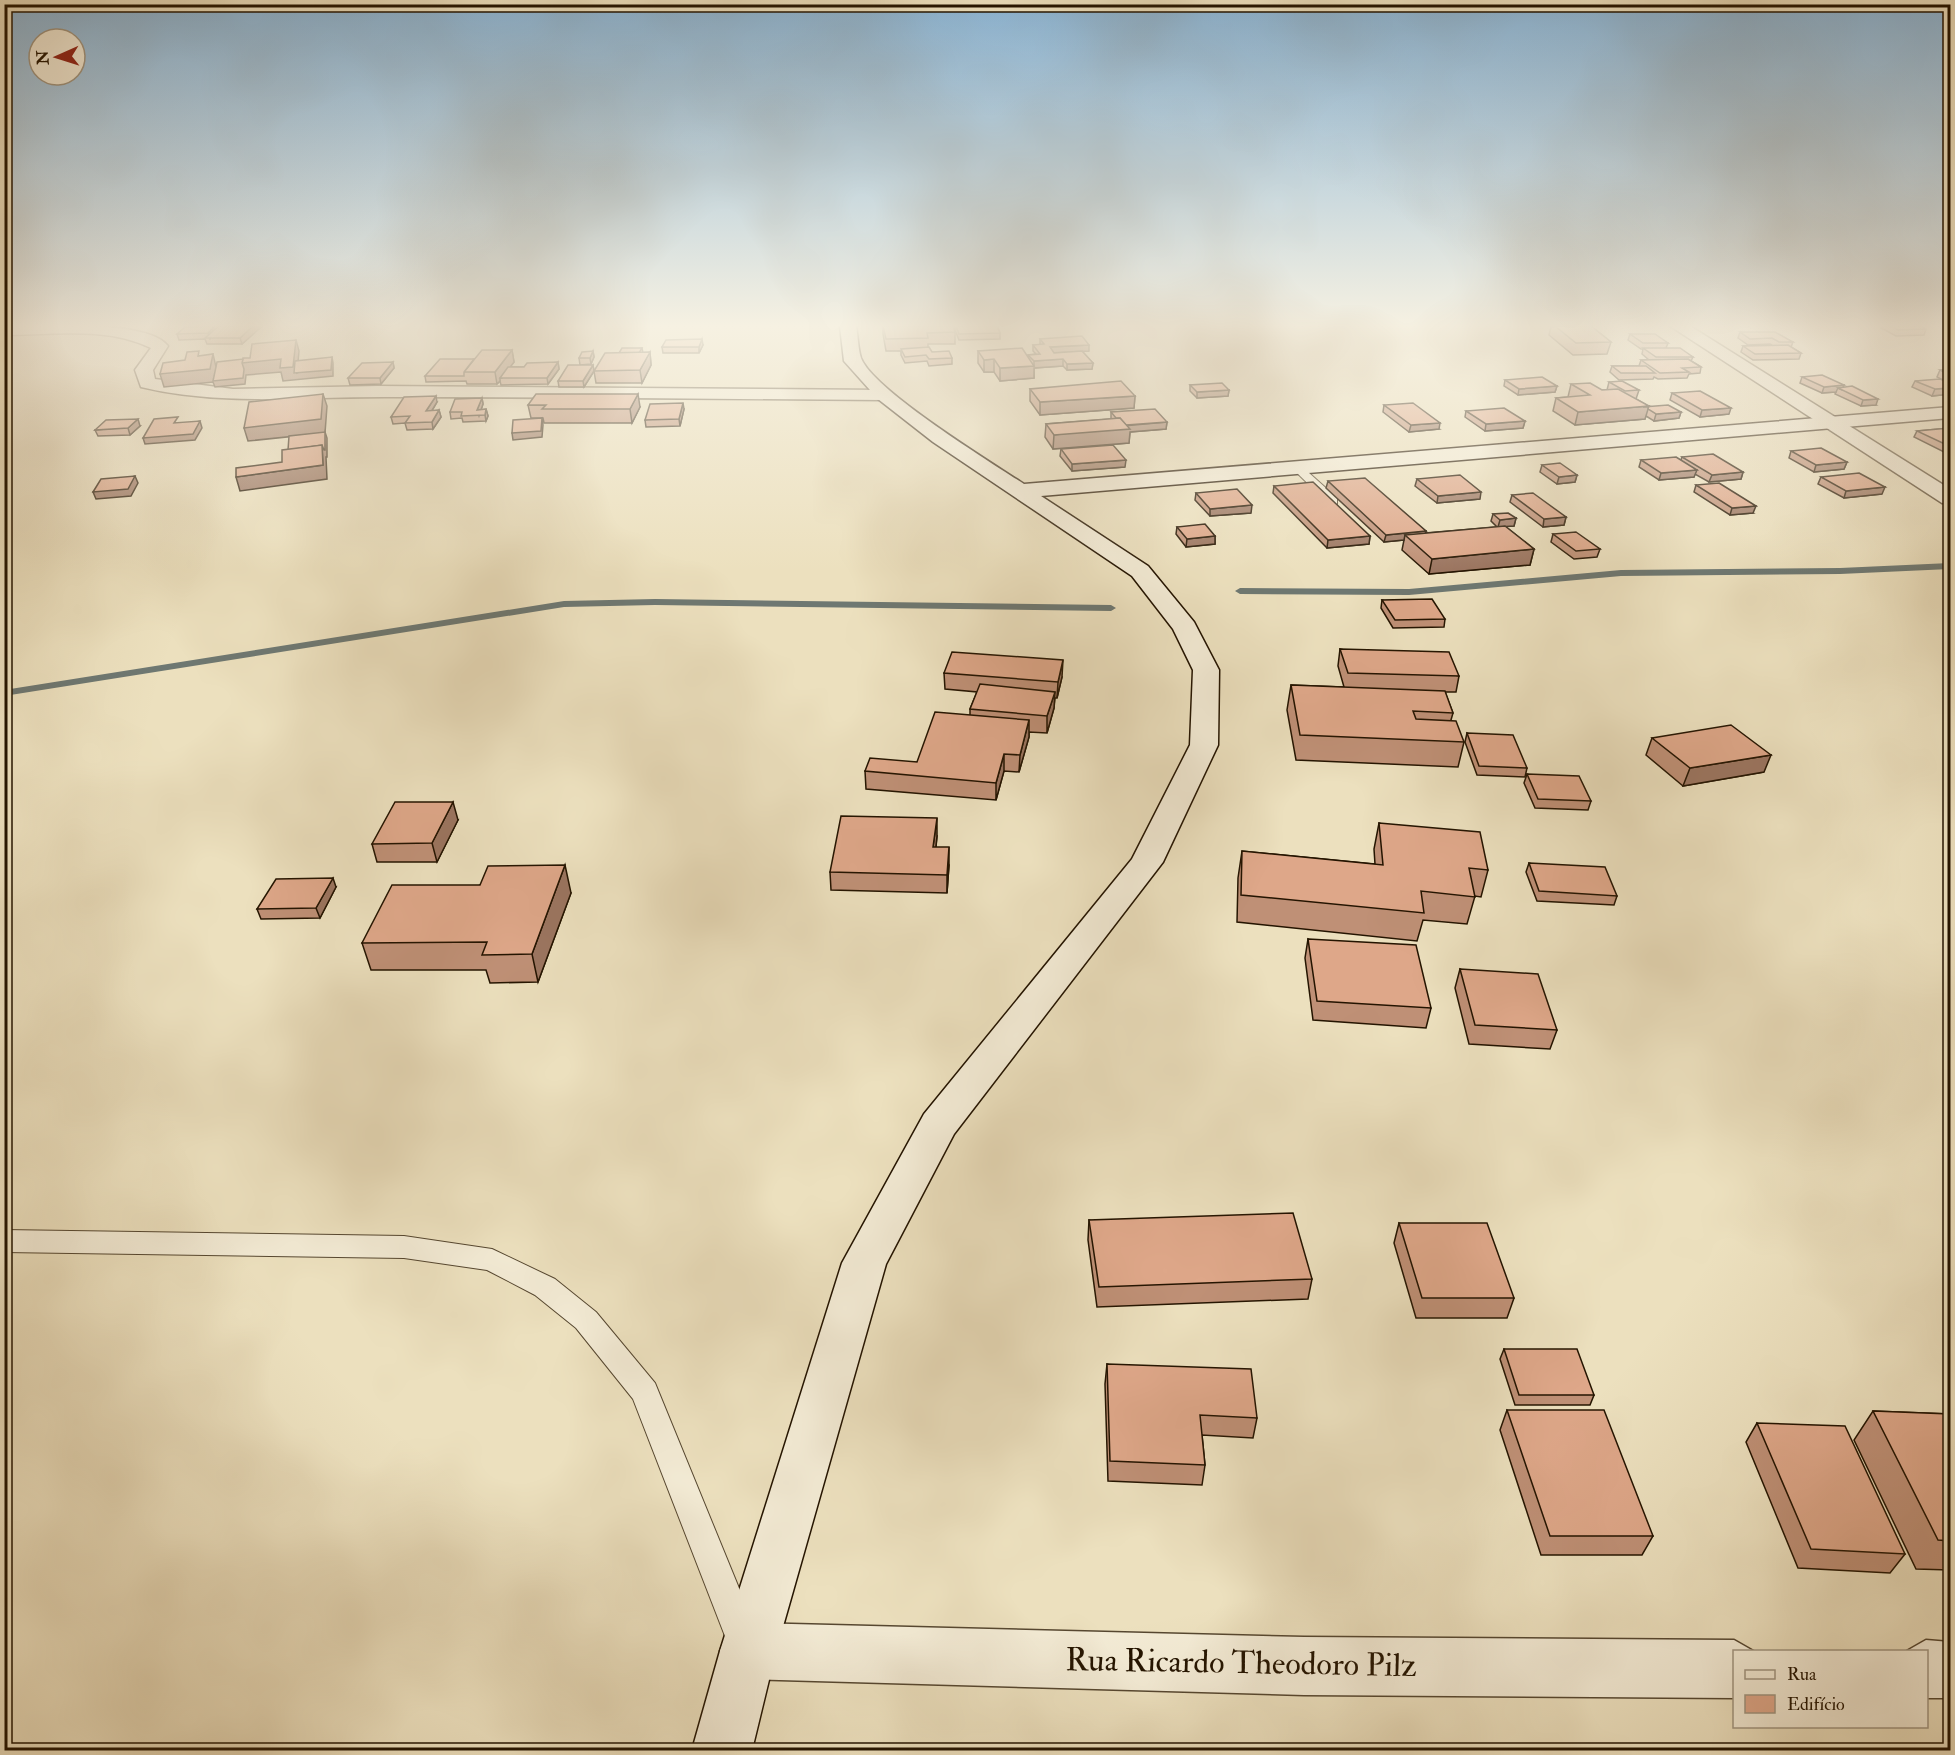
<svg xmlns="http://www.w3.org/2000/svg" width="1955" height="1755" font-family="'IM FELL Double Pica',serif">
<rect width="100%" height="100%" fill="#ece0be"/>
<filter id="stains"><feTurbulence type="fractalNoise" baseFrequency=".00333" numOctaves="4"/><feColorMatrix values="0 0 0 0 .2 0 0 0 0 .09 0 0 0 0 .02 0 0 0 .5 -.17"/></filter>
<radialGradient id="worn" r=".72"><stop offset=".6" stop-color="#630" stop-opacity="0"/><stop offset="1" stop-color="#630" stop-opacity=".3"/></radialGradient>
<g fill="none" stroke-linecap="round" stroke-linejoin="round">
<g fill="#6e7872" fill-rule="evenodd">
<path d="M1950,563V569L1840,574L1621,576L1409,595L1240,594L1235,591L1240,588L1409,589L1621,570L1840,568Z"/>
<path d="M655,599L1111,605L1116,608L1111,611L655,605L564,607L4,696V690L564,601Z"/>
</g>
<g stroke="#564730" stroke-width="2">
<g id="lane">
<path d="M1299,464L1337,498V504H1329L1295,471V465Z"/>
<path d="M4,1230L404,1236L492,1249L555,1279L596,1312L655,1383L759,1637L754,1649L742,1654L730,1649L633,1399L576,1328L535,1295L487,1270L404,1258L4,1252Z"/>
</g>
</g>
<g stroke="#564730" stroke-width="3">
<g id="street">
<path d="M4,326C38,326 148,319 168,346L153,370L155,379L233,389L378,386L884,390L893,395L884,400C721,399 557,397 394,397C309,396 224,407 141,387L135,370L151,348C107,326 51,335 4,335Z"/>
<path d="M1670,326H1690L1950,489V504L1942,503Z"/>
<path d="M748,1623L1304,1637L1734,1640L1755,1652H1734V1698L1304,1695L748,1679L728,1671L720,1651L728,1631Z"/>
<path d="M1926,1640L1950,1642V1698H1926V1652H1905Z"/>
</g>
</g>
<g stroke="#241400" stroke-width="3">
<path id="secondary" d="M840,326H856C858,336 858,349 861,358C873,390 992,463 1024,484L1950,407V418L1041,496L1148,566L1194,622L1219,670L1218,745L1163,862L954,1134L886,1264L776,1651L752,1750H692L720,1651L842,1263L924,1114L1132,859L1190,745L1193,670L1173,629L1132,576L933,442L878,399L844,361Z"/>
</g>
<use href="#lane" fill="#f3ebd5" fill-rule="evenodd"/>
<use href="#street" fill="#f3ebd5" fill-rule="evenodd"/>
<use href="#secondary" fill="#f3ebd5" fill-rule="evenodd"/>
</g>
<g fill="#bf9076" stroke="#241400" stroke-width="1.5">
<path d="M219,326L261,327L242,344H207L205,339L179,340L177,334L216,329Z"/>
<path d="M883,326H953L955,332V344H928V347L932,352L952,358V364L929,366L927,361L905,363L901,355V351H886L883,334Z"/>
<path d="M955,326H997L1000,333V339L959,340L955,330Z"/>
<path d="M1551,326H1591L1611,342L1607,354L1573,355L1549,335Z"/>
<path d="M1882,326H1920L1926,329L1924,335L1896,336L1881,328Z"/>
<path d="M1740,332L1793,342L1791,347L1801,353L1799,359L1753,360L1741,352L1743,346L1772,345L1770,344L1748,345L1738,338Z"/>
<path d="M1630,334L1668,343L1666,348L1693,357L1691,361L1701,367L1700,373L1689,374L1687,378L1658,379L1654,377L1653,379L1619,380L1610,372L1612,366H1639L1641,360H1649L1642,354L1643,349H1641L1628,340Z"/>
<path d="M1040,339L1089,351H1082L1093,363L1092,369L1067,370L1063,366L1034,368V378L1000,381L994,372H984L978,363V351L1028,358V355L1036,354L1033,351V345H1040Z"/>
<path d="M703,345L699,353H663L662,347Z"/>
<path d="M642,348L643,353L650,352L651,365L642,383H596L594,371L619,353Z"/>
<path d="M512,350L514,362L510,367H524L558,362L559,369L548,384L501,385L500,381L497,384H467L466,381L426,382L425,376L474,359Z"/>
<path d="M593,351L594,357L591,364L580,365L579,358Z"/>
<path d="M393,362L394,368L381,384L350,385L348,378Z"/>
<path d="M593,365L594,371L584,387H559L558,381Z"/>
<path d="M1940,370H1950V394L1932,396L1912,387L1915,381L1943,380L1937,377Z"/>
<path d="M1802,377L1844,385L1843,387L1876,405L1861,406L1835,394L1836,392L1822,393L1800,383Z"/>
<path d="M1505,380L1557,386L1555,392L1518,395L1504,386Z"/>
<path d="M1609,382L1639,390L1636,399L1648,406L1681,412L1679,418L1654,421L1646,416L1645,419L1575,425L1553,411L1556,398L1568,397L1571,384L1602,390H1607Z"/>
<path d="M1190,385L1229,390L1228,396L1197,398L1190,391Z"/>
<path d="M1030,389L1135,396L1134,408L1040,415L1030,401Z"/>
<path d="M1672,393L1729,414L1700,417L1670,400Z"/>
<path d="M482,398L483,404L481,410L486,409L488,416L486,421L463,422L462,418L451,419L450,412Z"/>
<path d="M437,402L432,411L439,410L441,417L433,429L407,430L405,423L393,424L391,417Z"/>
<path d="M528,405L640,407L632,423H544L543,418H531Z"/>
<path d="M1384,405L1439,429L1409,432L1383,412Z"/>
<path d="M684,409L680,426L646,427L645,420Z"/>
<path d="M1466,411L1525,421L1523,428L1485,431L1465,417Z"/>
<path d="M1111,412L1167,422L1166,429L1130,432L1129,443L1053,449L1045,437L1046,424L1111,419Z"/>
<path d="M140,426L130,435L98,436L95,430Z"/>
<path d="M1949,428L1950,452L1946,453L1914,437L1917,431Z"/>
<path d="M1061,449L1125,467L1072,471L1060,456Z"/>
<path d="M1791,451L1847,462L1844,469L1814,472L1789,458Z"/>
<path d="M1682,457L1743,472L1741,479L1709,482L1695,474L1694,477L1659,480L1639,467L1641,460H1681Z"/>
<path d="M1542,465L1577,475L1575,482L1557,484L1540,472Z"/>
<path d="M1821,477L1882,494L1844,498L1818,484Z"/>
<path d="M1417,479L1480,499L1437,503L1415,486Z"/>
<path d="M1328,481L1426,531L1425,533L1497,527L1491,521L1493,514L1516,518L1514,526H1505L1534,549L1530,565L1429,574L1402,550L1404,540L1384,542L1326,488Z"/>
<path d="M1696,485L1753,513L1730,515L1694,492Z"/>
<path d="M1274,486L1370,536L1369,544L1327,548L1273,493Z"/>
<path d="M1196,493L1251,513L1210,516L1195,500Z"/>
<path d="M1512,495L1566,517L1564,525L1543,527L1510,502Z"/>
<path d="M1177,527L1215,536V544L1186,547L1176,534Z"/>
<path d="M1553,534L1600,549L1597,557L1574,559L1551,542Z"/>
<path d="M1382,600L1445,619L1444,627L1393,628L1381,608Z"/>
<path d="M1340,649L1459,676L1456,692H1445L1453,713L1451,720L1464,742L1458,767L1296,760L1287,710L1291,685L1344,687L1338,666Z"/>
<path d="M944,673L1062,677L1057,698H1055L1054,708L1047,733L1029,732V737L1019,772L1004,771L996,800L866,789L865,771L917,762L970,715V709L977,692L945,689Z"/>
<path d="M1467,733L1527,768L1525,777L1477,775L1465,742Z"/>
<path d="M1652,738L1764,772L1683,786L1646,755Z"/>
<path d="M1527,774L1591,801L1588,810L1535,808L1524,783Z"/>
<path d="M458,820L437,862H377L372,844Z"/>
<path d="M1379,823L1488,870L1481,897L1475,896L1467,924L1423,920L1417,941L1237,922L1238,878L1242,851L1375,864L1374,849Z"/>
<path d="M937,836L936,847L949,865L947,893L831,890L830,872Z"/>
<path d="M1529,863L1617,896L1614,905L1537,901L1526,872Z"/>
<path d="M480,885L571,893L538,982L490,983L486,970H371L362,943Z"/>
<path d="M336,887L320,918L261,919L257,909Z"/>
<path d="M1308,939L1431,1008L1426,1028L1313,1020L1305,958Z"/>
<path d="M1460,969L1557,1030L1550,1049L1469,1044L1455,988Z"/>
<path d="M1089,1220L1312,1279L1308,1299L1097,1307L1088,1240Z"/>
<path d="M1399,1223L1514,1298L1507,1318H1416L1394,1243Z"/>
<path d="M1504,1349L1594,1395L1590,1405H1515L1500,1359Z"/>
<path d="M1107,1364L1257,1418L1253,1438L1202,1435L1205,1465L1202,1485L1108,1481L1105,1384Z"/>
<path d="M1507,1410L1653,1536L1642,1555H1541L1500,1430Z"/>
<path d="M1873,1411L1950,1414V1570L1916,1569L1854,1440Z"/>
<path d="M1757,1423L1905,1554L1890,1573L1798,1568L1746,1442Z"/>
</g>
<g fill="#9b7560" stroke="#241400" stroke-width="1.5">
<path d="M216,326L217,332L210,339L208,333Z"/>
<path d="M253,326L261,327L242,344L240,338Z"/>
<path d="M702,339L703,345L699,353V347Z"/>
<path d="M296,340L299,351L297,373L332,357L333,363V376L283,381L281,372L246,375L245,384L215,387L213,382L164,387L160,374L213,354L216,367L242,363Z"/>
<path d="M1089,345V351L1050,353V347Z"/>
<path d="M512,350L514,362L502,378H500V381L497,384L495,372Z"/>
<path d="M593,351L594,357L591,364L590,358Z"/>
<path d="M650,352L651,365L642,383L640,370Z"/>
<path d="M994,359V372H984V360Z"/>
<path d="M1063,359V366L1034,368V378L1000,381V368L1034,366V361Z"/>
<path d="M393,362L394,368L381,384L380,378Z"/>
<path d="M558,362L559,369L548,384L547,378Z"/>
<path d="M1093,363L1092,369L1067,370V364Z"/>
<path d="M593,365L594,371L584,387L583,381Z"/>
<path d="M1844,385L1842,390L1838,388L1836,392L1822,393L1824,387Z"/>
<path d="M1557,386L1555,392L1518,395L1519,389Z"/>
<path d="M1950,388V394L1932,396L1935,389Z"/>
<path d="M1229,390L1228,396L1197,398V392Z"/>
<path d="M323,394L327,406L325,433L248,441L244,428Z"/>
<path d="M638,394L640,407L632,423L630,409Z"/>
<path d="M436,396L437,402L428,417L426,411Z"/>
<path d="M1135,396L1134,408L1040,415V402Z"/>
<path d="M482,398L483,404L479,416L477,410Z"/>
<path d="M1878,399L1876,405L1861,406L1863,400Z"/>
<path d="M683,403L684,409L680,426L679,419Z"/>
<path d="M1649,406L1645,419L1575,425L1578,412Z"/>
<path d="M1731,408L1729,414L1700,417L1702,410Z"/>
<path d="M486,409L488,416L486,421L485,415Z"/>
<path d="M439,410L441,417L433,429L432,422Z"/>
<path d="M1681,412L1679,418L1654,421L1656,414Z"/>
<path d="M4,414L10,427L4,430Z"/>
<path d="M542,418L543,425L542,437L513,440L512,433Z"/>
<path d="M138,419L140,426L130,435L128,428Z"/>
<path d="M200,421L202,428L195,440L145,444L143,438Z"/>
<path d="M1525,421L1523,428L1485,431L1486,424Z"/>
<path d="M1167,422L1166,429L1130,432L1129,443L1053,449L1054,435L1123,426Z"/>
<path d="M1440,423L1439,429L1409,432L1411,425Z"/>
<path d="M325,432L327,438V457H326L327,479L240,491L236,477L323,465L322,445Z"/>
<path d="M1949,446H1950V452L1946,453Z"/>
<path d="M1126,460L1125,467L1072,471V464Z"/>
<path d="M1847,462L1844,469L1814,472L1816,465Z"/>
<path d="M1697,470L1694,477L1659,480L1661,473Z"/>
<path d="M1743,472L1741,479L1709,482L1712,475Z"/>
<path d="M1577,475L1575,482L1557,484L1559,477Z"/>
<path d="M135,476L138,483L131,496L96,499L93,492Z"/>
<path d="M1885,487L1882,494L1844,498L1846,491Z"/>
<path d="M1481,492L1480,499L1437,503L1438,496Z"/>
<path d="M1252,505L1251,513L1210,516V509Z"/>
<path d="M1756,506L1753,513L1730,515L1732,508Z"/>
<path d="M1566,517L1564,525L1543,527L1544,519Z"/>
<path d="M1516,518L1514,526L1498,527L1500,520Z"/>
<path d="M1426,531L1424,539L1405,535L1404,540L1384,542L1386,535Z"/>
<path d="M1215,536V544L1186,547L1187,539Z"/>
<path d="M1370,536L1369,544L1327,548L1328,540Z"/>
<path d="M1534,549L1530,565L1429,574L1432,559Z"/>
<path d="M1063,660L1062,677L1057,698L1058,682Z"/>
<path d="M1055,692L1054,708L1047,733V716Z"/>
<path d="M1029,720V737L1019,772L1020,755Z"/>
<path d="M1004,754V771L996,800V783Z"/>
<path d="M1771,755L1764,772L1683,786L1690,768Z"/>
<path d="M453,802L458,820L437,862L432,843Z"/>
<path d="M937,818V836L934,865L933,847Z"/>
<path d="M949,847V865L947,893V875Z"/>
<path d="M565,865L571,893L538,982L532,954Z"/>
<path d="M333,878L336,887L320,918L316,908Z"/>
</g>
<g fill="#dea789" stroke="#241400" stroke-width="1.5">
<path d="M215,326L208,333L177,334L185,327Z"/>
<path d="M219,326H253L240,338H205Z"/>
<path d="M883,326H953L955,332L927,333L928,338L886,339Z"/>
<path d="M956,326H997L1000,333L959,334Z"/>
<path d="M1555,326H1591L1611,342L1576,343Z"/>
<path d="M1892,326H1920L1926,329L1898,330Z"/>
<path d="M1740,332H1775L1793,342H1779L1772,338L1750,339Z"/>
<path d="M1630,334H1655L1668,343H1643Z"/>
<path d="M1082,336L1089,345L1050,347L1054,353L1082,351L1093,363L1067,364L1063,359L1034,361L1028,355L1040,354L1033,345L1044,344L1040,339Z"/>
<path d="M702,339L699,347H662L666,340Z"/>
<path d="M296,340L293,367L280,368L281,359L242,363L243,358H250L252,344Z"/>
<path d="M1788,345L1801,353L1755,354L1743,346Z"/>
<path d="M929,347L932,352L949,351L952,358L929,359L926,355L905,357L901,349Z"/>
<path d="M622,348H642L639,353H619Z"/>
<path d="M1022,348L1034,366L1000,368L994,359L984,360L978,351Z"/>
<path d="M1643,348H1680L1693,357H1656Z"/>
<path d="M482,350H512L495,372H464Z"/>
<path d="M199,351L198,356L213,354L210,369L160,374L163,363L185,360L187,352Z"/>
<path d="M593,351L590,358H579L582,352Z"/>
<path d="M650,352L640,370L594,371L605,353Z"/>
<path d="M332,357L331,370L294,373L295,361Z"/>
<path d="M243,359L242,363L244,369L243,378L213,381L217,362Z"/>
<path d="M440,359H474L464,372V376H425Z"/>
<path d="M1688,359L1701,367L1682,368L1689,372L1660,373L1641,360Z"/>
<path d="M393,362L380,378H348L362,363Z"/>
<path d="M558,362L547,378H500L508,367H524L527,363Z"/>
<path d="M568,365H593L583,381H558Z"/>
<path d="M1612,366H1646L1655,373H1621Z"/>
<path d="M1940,370H1950V376Z"/>
<path d="M1822,375L1844,385L1824,387L1802,377Z"/>
<path d="M1542,377L1557,386L1519,389L1505,380Z"/>
<path d="M1940,379L1950,383V388L1935,389L1915,381Z"/>
<path d="M1121,381L1135,396L1040,402L1030,389Z"/>
<path d="M1622,381L1639,390L1625,391L1609,382Z"/>
<path d="M1222,383L1229,390L1197,392L1190,385Z"/>
<path d="M1590,383L1602,390L1618,389L1649,406L1578,412L1556,398L1590,395L1571,384Z"/>
<path d="M1852,386L1878,399L1863,400L1838,388Z"/>
<path d="M1700,391L1731,408L1702,410L1672,393Z"/>
<path d="M323,394L321,419L244,428L249,402Z"/>
<path d="M536,394H638L630,409H542L546,405H528Z"/>
<path d="M436,396L426,411L439,410L432,422L405,423L410,416L391,417L404,397Z"/>
<path d="M482,398L477,410L486,409L485,415L461,416L462,412H450L455,399Z"/>
<path d="M683,403L679,419L645,420L650,404Z"/>
<path d="M1413,403L1440,423L1411,425L1384,405Z"/>
<path d="M1668,405L1681,412L1656,414L1648,409L1649,406L1643,407Z"/>
<path d="M1504,408L1525,421L1486,424L1466,411Z"/>
<path d="M1155,409L1167,422L1126,425L1120,418H1116L1111,412Z"/>
<path d="M178,417L174,423L200,421L193,434L143,438L154,419Z"/>
<path d="M542,418L541,431L512,433L513,420Z"/>
<path d="M1120,418L1130,429L1054,435L1046,424Z"/>
<path d="M138,419L128,428L95,430L106,420Z"/>
<path d="M1949,428L1950,429V446H1949L1917,431Z"/>
<path d="M325,432V450H324L322,445L288,450L289,436Z"/>
<path d="M322,445L323,465L236,477V468L282,462V450Z"/>
<path d="M1113,445L1126,460L1072,464L1061,449Z"/>
<path d="M1821,448L1847,462L1816,465L1791,451Z"/>
<path d="M1713,454L1743,472L1712,475L1682,457Z"/>
<path d="M1676,457L1697,470L1661,473L1641,460Z"/>
<path d="M1560,463L1577,475L1559,477L1542,465Z"/>
<path d="M1859,473L1885,487L1846,491L1821,477Z"/>
<path d="M1460,475L1481,492L1438,496L1417,479Z"/>
<path d="M135,476L128,489L93,492L101,479Z"/>
<path d="M1365,478L1426,531L1386,535L1328,481Z"/>
<path d="M1313,482L1370,536L1328,540L1274,486Z"/>
<path d="M1719,483L1756,506L1732,508L1696,485Z"/>
<path d="M1237,489L1252,505L1210,509L1196,493Z"/>
<path d="M1533,493L1566,517L1544,519L1512,495Z"/>
<path d="M1508,513L1516,518L1500,520L1493,514Z"/>
<path d="M1205,524L1215,536L1187,539L1177,527Z"/>
<path d="M1505,526L1534,549L1432,559L1405,535Z"/>
<path d="M1576,532L1600,549L1576,551L1553,534Z"/>
<path d="M1432,599L1445,619L1395,620L1382,600Z"/>
<path d="M1340,649L1449,652L1459,676L1348,673Z"/>
<path d="M952,652L1063,660L1058,682L944,673Z"/>
<path d="M980,684L1055,692L1047,716L970,709Z"/>
<path d="M1291,685L1445,691L1453,713L1413,711L1416,719L1456,721L1464,742L1300,735Z"/>
<path d="M935,712L1029,720L1020,755L1004,754L996,783L865,771L870,758L917,762Z"/>
<path d="M1731,725L1771,755L1690,768L1652,738Z"/>
<path d="M1467,733L1513,735L1527,768L1479,766Z"/>
<path d="M1527,774L1579,776L1591,801L1538,799Z"/>
<path d="M395,802H453L432,843L372,844Z"/>
<path d="M841,816L937,818L933,847H949L947,875L830,872Z"/>
<path d="M1379,823L1480,832L1488,870L1469,868L1475,897L1421,891L1424,913L1241,895L1242,851L1383,865Z"/>
<path d="M1529,863L1605,867L1617,896L1539,891Z"/>
<path d="M565,865L532,954L482,955L487,942L362,943L392,885H480L488,866Z"/>
<path d="M333,878L316,908L257,909L276,879Z"/>
<path d="M1308,939L1416,945L1431,1008L1317,1001Z"/>
<path d="M1460,969L1538,974L1557,1030L1475,1025Z"/>
<path d="M1293,1213L1312,1279L1099,1287L1089,1220Z"/>
<path d="M1399,1223H1487L1514,1298H1422Z"/>
<path d="M1504,1349H1577L1594,1395H1519Z"/>
<path d="M1107,1364L1251,1369L1257,1418L1200,1415L1205,1465L1110,1461Z"/>
<path d="M1507,1410H1604L1653,1536H1550Z"/>
<path d="M1873,1411L1950,1414V1541L1938,1540Z"/>
<path d="M1757,1423L1845,1426L1905,1554L1811,1549Z"/>
</g>
<linearGradient id="sky" x2="0" y2="1"><stop stop-color="#8bb6d7"/><stop offset="0.57" stop-color="#f6f1e2"/><stop offset="1" stop-color="#f6f1e2" stop-opacity="0"/></linearGradient>
<rect width="1955" height="572" fill="url(#sky)"/>
<g text-anchor="middle" dominant-baseline="central" stroke-width="6" stroke-linejoin="round" paint-order="stroke">
<g font-size="32" fill="#241400" stroke="#f3ebd5">
<text transform="translate(1241 1663) rotate(1)">Rua Ricardo Theodoro Pilz</text>
</g>
</g>
<rect width="1955" height="1755" fill="none" stroke="#ece0be" stroke-width="24"/>
<rect x="6" y="6" width="1943" height="1743" fill="none" stroke="#241400" stroke-width="3"/>
<rect x="12" y="12" width="1931" height="1731" fill="none" stroke="#241400" stroke-width="1.5"/>
<rect x="1733" y="1650" width="195" height="78" fill="#f3ebd5" stroke="#a09580" stroke-width="1.5"/>
<rect x="1745" y="1670" width="30" height="9" fill="#f3ebd5" stroke="#a09580" stroke-width="1.5"/>
<text x="1787" y="1680" font-size="18" fill="#241400">Rua</text>
<rect x="1745" y="1695" width="30" height="18" fill="#dea789" stroke="#a09580" stroke-width="1.5"/>
<text x="1787" y="1710" font-size="18" fill="#241400">Edifício</text>
<g transform="translate(57 57) rotate(267)"><circle r="28" fill="#f3ebd5" stroke="#a09580" stroke-width="1.5"/>
<path d="M0-4.5L10 22L0 15L-10 22Z" fill="#8f2418"/>
<text y="-9" font-size="16" font-weight="bold" text-anchor="middle" fill="#241400">N</text>
</g>
<rect width="100%" height="100%" filter="url(#stains)"/>
<rect width="100%" height="100%" fill="url(#worn)"/>
</svg>
